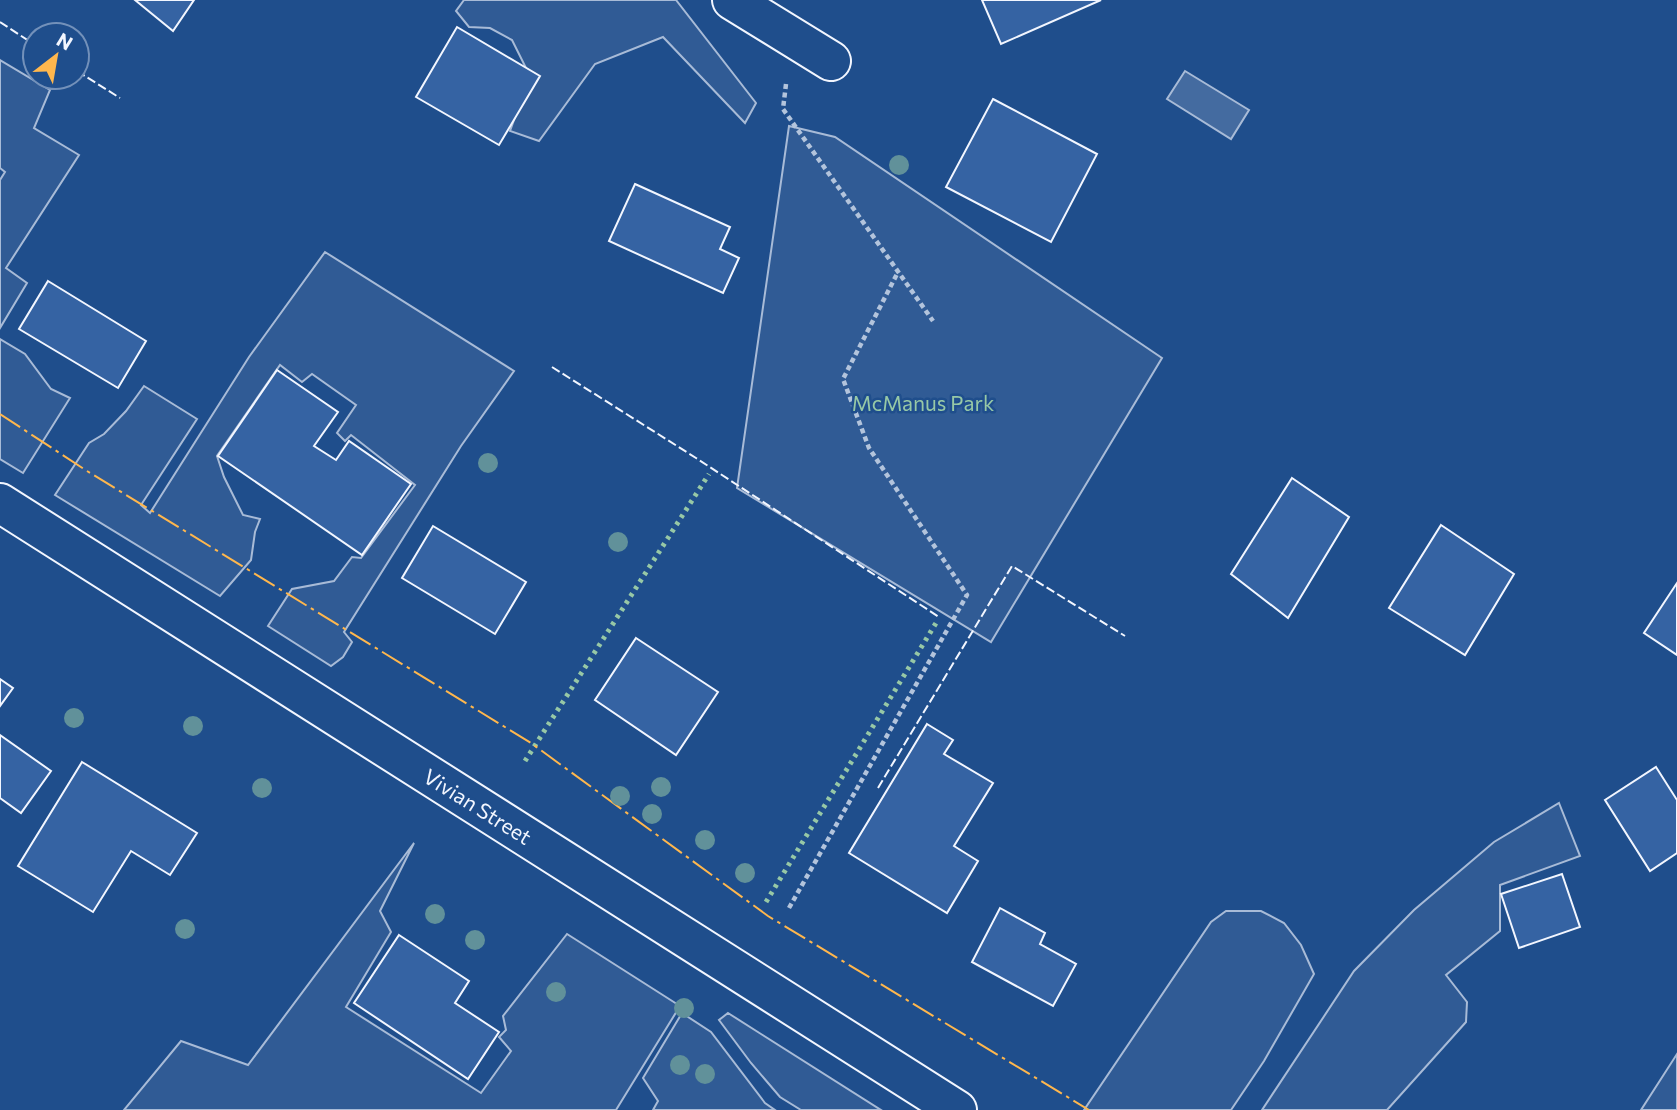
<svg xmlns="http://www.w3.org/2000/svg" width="1677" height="1110" font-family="Commissioner,sans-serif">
<rect width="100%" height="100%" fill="#1f4e8c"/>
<g fill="#305b95" stroke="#a8bbd7" stroke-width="2">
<path d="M464,0H676L756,103L745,123L663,37L595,64L539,141L510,131L530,76L512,40L490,28L469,27L456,11Z"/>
<path d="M0,60L50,90L34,128L79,155L6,268L27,283L0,328V180L5,172L0,168Z"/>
<path d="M789,126L835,137L1162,358L991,642L737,488Z"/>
<path d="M325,252L514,371L461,446L344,632L352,642L343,657L331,666L268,626L292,589L334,581L352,557L361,558L415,485L351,435L345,441L337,433L356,405L312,374L302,382L280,365L217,456L224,477L243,515L260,519L255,532L251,560L220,596L55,495L89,443L104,434L126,411L144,386L197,419L141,505L150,513L249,357Z"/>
<path d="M0,339L25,354L51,389L70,398L23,473L0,459Z"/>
<path d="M1559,803L1580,856L1500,885V931L1446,975L1467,1002L1466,1022L1387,1110H1262L1354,971L1414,910L1494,842Z"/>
<path d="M414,843L380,911L391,932L346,1007L481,1093L511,1051L499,1037L506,1030L503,1016L567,934L680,1006L616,1110H124L181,1041L248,1065Z"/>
<path d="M1226,911H1261L1284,923L1301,945L1314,974L1264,1061L1231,1110H1084L1211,922Z"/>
<path d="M682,1013L711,1032L765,1103L775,1110H653L658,1101L643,1078Z"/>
<path d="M728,1013L761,1034L881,1110H801L780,1097L751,1063L719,1020Z"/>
<path d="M1677,1054V1110H1641Z"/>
</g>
<path fill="#446ba0" stroke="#a8bbd7" stroke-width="2" d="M1185,71L1249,110L1231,139L1167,99Z"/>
<g fill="#3563a3" stroke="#f2f6ff" stroke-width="2">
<path d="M135,0H194L173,31Z"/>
<path d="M982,0H1101L1001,44Z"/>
<path d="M457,27L540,76L499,145L416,97Z"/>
<path d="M993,99L1097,154L1051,242L946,187Z"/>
<path d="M635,184L730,227L720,249L739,258L723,293L609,241Z"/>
<path d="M48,281L146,341L118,388L19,329Z"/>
<path d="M277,370L338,412L314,446L336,460L349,441L411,484L362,555L218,456Z"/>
<path d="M1292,478L1349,517L1288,618L1231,574Z"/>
<path d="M1441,525L1514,574L1465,655L1389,608Z"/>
<path d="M433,526L526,582L495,634L402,578Z"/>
<path d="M1677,583V655L1644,633Z"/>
<path d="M636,638L718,692L676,755L595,700Z"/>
<path d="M0,679L13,688L0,706Z"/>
<path d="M927,724L953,740L944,754L993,783L954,846L978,861L947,913L849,853Z"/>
<path d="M0,735L51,771L21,813L0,798Z"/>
<path d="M82,762L197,833L170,875L131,851L93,912L18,866Z"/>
<path d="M1656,767L1677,800V853L1650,871L1605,800Z"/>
<path d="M1562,874L1580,927L1519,948L1501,894Z"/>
<path d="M1000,908L1045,933L1040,944L1076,964L1053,1006L972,962Z"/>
<path d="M399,935L469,981L455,1003L499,1032L468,1079L354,1003Z"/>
</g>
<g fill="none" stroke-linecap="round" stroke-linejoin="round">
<g stroke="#f2f6ff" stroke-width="42">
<path id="minor" d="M732,0L831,61"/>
</g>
<g stroke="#f2f6ff" stroke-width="42">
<path id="major" d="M0,503L957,1110"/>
</g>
<g stroke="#b3c4dc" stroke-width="4.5" stroke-dasharray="5 3.5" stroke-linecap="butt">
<path d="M786,84L783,109L933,321"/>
<path d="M789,908L967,595L869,448L843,379L898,272"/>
</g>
<use href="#minor" stroke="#1f4e8c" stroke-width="38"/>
<use href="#major" stroke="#1f4e8c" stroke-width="38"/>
<g stroke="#97c8a6" stroke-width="5" stroke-dasharray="3.5 5" stroke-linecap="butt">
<path d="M525,761L709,474"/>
<path d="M766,902L936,623"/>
</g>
<g stroke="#f2f6ff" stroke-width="2" stroke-dasharray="9 3.5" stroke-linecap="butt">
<path d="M0,22L35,45"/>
<path d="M77,71L120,98"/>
<path d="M552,367L696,458L939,617"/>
<path d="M878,788L1012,566L1125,636"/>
</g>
<path stroke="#ffb74d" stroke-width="2" stroke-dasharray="24 5 3.5 5" stroke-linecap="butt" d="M0,414L87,471L531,743L768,916L1089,1110"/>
</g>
<g fill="#61919a">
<circle cx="899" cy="165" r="10"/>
<circle cx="488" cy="463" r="10"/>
<circle cx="618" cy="542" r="10"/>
<circle cx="74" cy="718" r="10"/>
<circle cx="193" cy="726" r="10"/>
<circle cx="661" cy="787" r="10"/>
<circle cx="262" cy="788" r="10"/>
<circle cx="620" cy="796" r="10"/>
<circle cx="652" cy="814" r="10"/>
<circle cx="705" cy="840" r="10"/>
<circle cx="745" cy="873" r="10"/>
<circle cx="435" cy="914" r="10"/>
<circle cx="185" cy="929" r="10"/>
<circle cx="475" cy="940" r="10"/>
<circle cx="556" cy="992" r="10"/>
<circle cx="684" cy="1008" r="10"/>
<circle cx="680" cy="1065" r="10"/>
<circle cx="705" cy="1074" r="10"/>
</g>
<g text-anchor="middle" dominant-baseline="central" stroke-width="5" stroke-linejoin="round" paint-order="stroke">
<g font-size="21" fill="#97c8a6" stroke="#1f4e8c">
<text x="923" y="402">McManus Park</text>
</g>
<g font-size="21" fill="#f2f6ff" stroke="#1f4e8c">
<text transform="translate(478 806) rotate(32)">Vivian Street</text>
</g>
</g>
<g transform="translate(56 56) rotate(31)"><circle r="33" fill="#1f4e8c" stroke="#7391ba" stroke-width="2"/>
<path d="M0-5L12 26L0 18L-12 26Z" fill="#ffb74d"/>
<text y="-10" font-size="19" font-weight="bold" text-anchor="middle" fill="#f2f6ff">N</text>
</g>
</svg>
